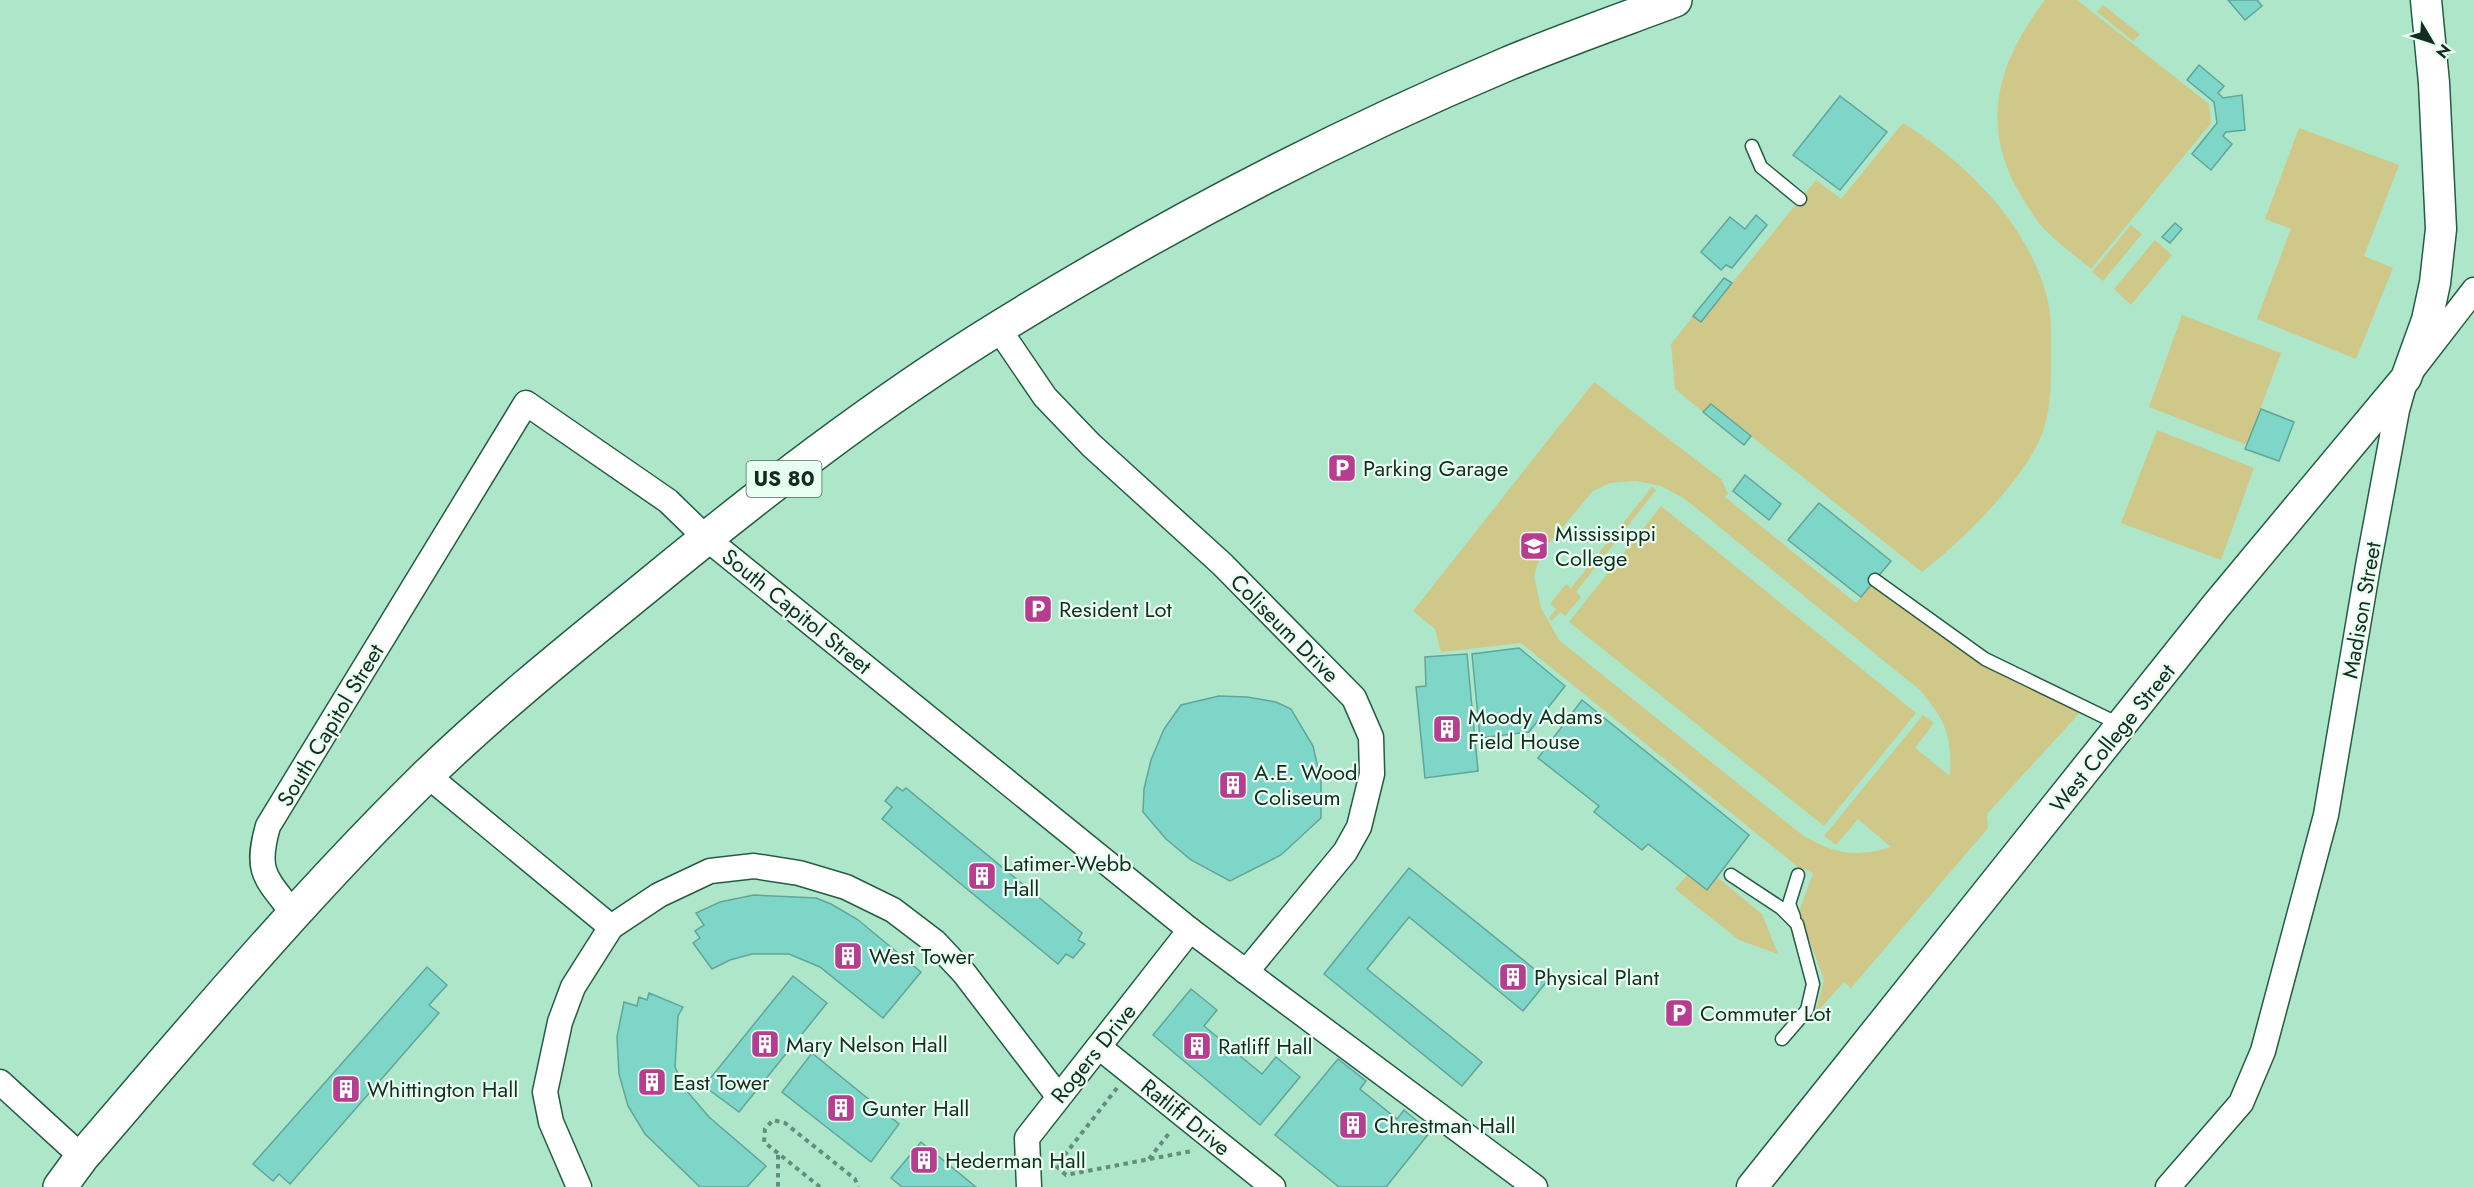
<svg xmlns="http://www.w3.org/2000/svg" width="2474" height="1187" font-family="Jost,sans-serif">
<rect width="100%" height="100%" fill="#ade6c9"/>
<g fill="#cfc889" fill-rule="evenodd">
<path d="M2045,0H2077L2209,104L2211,123L2091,269C2076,256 2059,244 2045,230C2035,219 2027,205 2019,192C1979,123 1999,60 2045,0Z"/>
<path d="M2103,5L2140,34L2133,41L2097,12Z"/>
<path d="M1903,123C1966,163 2027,222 2047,297C2052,316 2051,340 2051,360C2051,382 2051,407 2044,428C2030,475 1961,542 1922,572L1711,404L1703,412L1675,389L1671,344L1693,316L1701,321L1816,180L1841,199Z"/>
<path d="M2299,128L2399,165L2364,256L2393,268L2356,359L2257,319L2291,229L2265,219Z"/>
<path d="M2131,225L2142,234L2103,281L2092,272Z"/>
<path d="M2155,240L2172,255L2131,305L2114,289Z"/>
<path d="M2182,315L2281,353L2247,445L2149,407Z"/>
<path d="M1594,382L1721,479L1728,494L1725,497L1856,603L1875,580L1985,659L2082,707L2076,717L1987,814L1988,828L1851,988L1844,982L1815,1014L1824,980L1799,912L1813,873L1798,867L1521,643L1441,652L1435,629L1413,611ZM1636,481L1661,486L1685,499L1921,691C1946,722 1952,735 1950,776L1915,748L1934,723L1923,715L1824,836L1836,845L1858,819L1891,847C1855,858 1833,854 1801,834L1559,640L1541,608L1534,576L1541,553L1593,491L1609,483Z"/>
<path d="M2157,430L2254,468L2221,560L2121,523Z"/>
<path d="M1652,487L1656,490L1576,592L1581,597L1565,616L1560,612L1552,621L1549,618L1556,609L1550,604L1566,584L1571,588Z"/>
<path d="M1661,506L1916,713L1824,826L1569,622Z"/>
<path d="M1687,875L1707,890L1717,877L1762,914L1778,954L1739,940L1675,889Z"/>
</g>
<g fill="#7ed6c8" stroke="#62a59a" stroke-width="1.5">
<path d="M2228,0H2257L2262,6L2245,20Z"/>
<path d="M2199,65L2224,86L2218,93L2223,98L2242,95L2245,130L2226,132L2223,136L2232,144L2211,170L2192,154L2217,123L2214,102L2187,80Z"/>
<path d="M1840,96L1887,132L1840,190L1793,155Z"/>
<path d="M1756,215L1767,225L1732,268L1726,265L1721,270L1701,252L1730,217L1745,229Z"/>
<path d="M2175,223L2182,229L2170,243L2162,237Z"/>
<path d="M1724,278L1732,283L1701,322L1693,316Z"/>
<path d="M1711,404L1751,436L1744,445L1703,412Z"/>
<path d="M2261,409L2294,422L2279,461L2245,449Z"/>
<path d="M1745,475L1781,504L1769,520L1733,491Z"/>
<path d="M1819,503L1891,561L1861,597L1788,540Z"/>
<path d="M1519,648L1565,686L1529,732L1480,738L1472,654Z"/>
<path d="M1467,654L1478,771L1425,778L1416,687L1426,686L1425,657Z"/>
<path d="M1219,696L1247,697L1276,702L1291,709L1313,746L1321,781V818L1281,855L1230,881L1191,860L1166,839L1143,812L1144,789L1151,760L1164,729L1181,705Z"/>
<path d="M1582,700L1749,835L1707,890L1648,844L1642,850L1594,812L1599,806L1538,758Z"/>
<path d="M897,787L903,791L906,788L1082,933L1078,940L1085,944L1073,958L1066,954L1058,964L882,819L892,807L885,801Z"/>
<path d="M1409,868L1548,980L1523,1011L1409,917L1367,969L1482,1062L1462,1086L1324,974Z"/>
<path d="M754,895L816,898L831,904L857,919L921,972L883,1018L820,967L789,954H752L730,960L712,969L693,943L700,938L695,931L704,925L696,913L720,902Z"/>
<path d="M427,967L447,985L429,1005L439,1013L290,1184L279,1174L273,1181L253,1164Z"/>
<path d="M793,976L827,1003L739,1112L704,1086Z"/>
<path d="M1191,989L1217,1010L1204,1026L1262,1074L1276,1057L1300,1077L1260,1125L1153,1035Z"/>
<path d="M649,993L683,1007L678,1016L675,1067L686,1090L709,1117L766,1166L747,1187H700L645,1134L628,1106L619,1074L617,1037L624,1002L637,1006L639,997L647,1000Z"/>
<path d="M812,1053L899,1124L871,1162L782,1092Z"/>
<path d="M1338,1059L1366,1081L1360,1089L1397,1119L1404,1110L1430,1132L1386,1187H1339L1275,1135Z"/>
<path d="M921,1142L976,1187H902L891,1178Z"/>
</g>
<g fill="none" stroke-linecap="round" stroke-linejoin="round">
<g stroke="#255c44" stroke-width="15">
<g id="service">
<path d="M1752,146L1761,167L1800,199"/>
<path d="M1875,580L1985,659L2121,725"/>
<path d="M1731,875L1781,908L1797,924L1813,984L1807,1010L1782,1039"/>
<path d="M1794,917L1789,904L1798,875"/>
</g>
</g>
<g stroke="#255c44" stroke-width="27">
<g id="minor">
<path d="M998,328L1045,397L1091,445L1222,564L1354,698L1371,737L1372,774L1359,827L1345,852L1246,972"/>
<path d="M427,775L611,927"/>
<path d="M293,913C265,877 255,872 268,826L526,403L668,501L706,538L1190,930L1535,1187"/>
<path d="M1099,1047L1273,1187"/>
<path d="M0,1082L82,1157"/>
<path d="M579,1187L551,1122L545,1092L560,1022L573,987L611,927L659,895L710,871L754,866L799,873L846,887L893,910L935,942L964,973L1058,1096"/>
<path d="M1029,1187L1027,1138L1190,930"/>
<path d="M2168,1187L2241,1103L2263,1051L2326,815L2368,566L2397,410L2406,378L2474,290"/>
</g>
</g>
<g stroke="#255c44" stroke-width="33">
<path id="tertiary" d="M1752,1187L2216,606L2406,378L2427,320L2435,283L2441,229L2434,83L2426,0"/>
</g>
<g stroke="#255c44" stroke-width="36">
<path id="primary" d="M60,1187L82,1157C193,1028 303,897 424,778C494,710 570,649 645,588C758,495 875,404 1000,327C1162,227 1331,138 1507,64C1562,41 1619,21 1675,0"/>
</g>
<g stroke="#658e7a" stroke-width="4" stroke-dasharray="4.5 4.5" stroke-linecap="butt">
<path d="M1117,1088L1056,1166L1066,1175L1192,1151"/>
<path d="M778,1155V1187"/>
<path d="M1149,1159L1170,1132"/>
<path d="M820,1187L764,1142L765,1129L773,1120L785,1123L855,1179L858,1187"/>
</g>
<use href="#service" stroke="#fff" stroke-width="12"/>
<use href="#minor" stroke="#fff" stroke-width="24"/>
<use href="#tertiary" stroke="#fff" stroke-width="30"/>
<use href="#primary" stroke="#fff" stroke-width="33"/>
</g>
<defs>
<g id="parking-square" transform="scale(1.5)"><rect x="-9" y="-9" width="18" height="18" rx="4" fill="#b63d90" stroke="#e8fff2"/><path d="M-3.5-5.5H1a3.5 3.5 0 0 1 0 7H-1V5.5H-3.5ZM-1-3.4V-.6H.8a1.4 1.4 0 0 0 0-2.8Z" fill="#fff"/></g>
<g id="university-square" transform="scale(1.5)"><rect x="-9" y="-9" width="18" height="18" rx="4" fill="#b63d90" stroke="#e8fff2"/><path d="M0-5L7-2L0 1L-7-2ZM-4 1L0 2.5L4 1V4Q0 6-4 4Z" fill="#fff"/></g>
<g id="building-square" transform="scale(1.5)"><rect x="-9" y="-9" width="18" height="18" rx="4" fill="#b63d90" stroke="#e8fff2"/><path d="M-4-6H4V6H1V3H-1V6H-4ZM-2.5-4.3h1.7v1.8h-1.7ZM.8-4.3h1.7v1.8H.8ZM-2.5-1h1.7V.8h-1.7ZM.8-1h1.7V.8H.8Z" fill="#fff"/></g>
</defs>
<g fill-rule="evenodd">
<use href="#parking-square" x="1342" y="468"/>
<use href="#university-square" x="1534" y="546"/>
<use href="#parking-square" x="1038" y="609"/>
<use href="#building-square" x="1447" y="729"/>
<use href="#building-square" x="1233" y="785"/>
<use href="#building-square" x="982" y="876"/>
<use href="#building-square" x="848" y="956"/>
<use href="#building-square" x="1513" y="977"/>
<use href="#parking-square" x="1679" y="1013"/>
<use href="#building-square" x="765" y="1044"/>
<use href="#building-square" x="1197" y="1046"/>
<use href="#building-square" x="652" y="1082"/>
<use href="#building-square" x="346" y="1089"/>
<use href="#building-square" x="841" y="1108"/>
<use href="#building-square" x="1353" y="1125"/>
<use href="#building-square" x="924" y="1160"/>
</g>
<g text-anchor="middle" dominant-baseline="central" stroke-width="4.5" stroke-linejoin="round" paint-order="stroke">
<rect fill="#e8fff2" stroke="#546b60" stroke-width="1.5" x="746.5" y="461" width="75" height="36" rx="4.5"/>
<g font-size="21" font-weight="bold" fill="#152c21">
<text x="784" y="479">US 80</text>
</g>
<g font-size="22" fill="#152c21" stroke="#e8fff2" text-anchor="start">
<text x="1363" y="468">Parking Garage</text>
<text x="1555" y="533">Mississippi<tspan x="1555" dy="25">College</tspan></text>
<text x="1059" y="609">Resident Lot</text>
<text x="1468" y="716">Moody Adams<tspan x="1468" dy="25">Field House</tspan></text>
<text x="1254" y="772">A.E. Wood<tspan x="1254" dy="25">Coliseum</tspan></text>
<text x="1003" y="863">Latimer-Webb<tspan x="1003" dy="25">Hall</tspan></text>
<text x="869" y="956">West Tower</text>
<text x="1534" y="977">Physical Plant</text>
<text x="1700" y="1013">Commuter Lot</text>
<text x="786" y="1044">Mary Nelson Hall</text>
<text x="1218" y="1046">Ratliff Hall</text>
<text x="673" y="1082">East Tower</text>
<text x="367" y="1089">Whittington Hall</text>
<text x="862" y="1108">Gunter Hall</text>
<text x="1374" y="1125">Chrestman Hall</text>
<text x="945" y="1160">Hederman Hall</text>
</g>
<g font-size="22" fill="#152c21" stroke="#e8fff2">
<text transform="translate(2361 610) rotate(-80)">Madison Street</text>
<text transform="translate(797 611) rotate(39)">South Capitol Street</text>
<text transform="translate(1285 628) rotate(45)">Coliseum Drive</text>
<text transform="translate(330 725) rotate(-59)">South Capitol Street</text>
<text transform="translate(2112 738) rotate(-51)">West College Street</text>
<text transform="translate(1093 1053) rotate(-51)">Rogers Drive</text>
<text transform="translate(1186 1117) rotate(39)">Ratliff Drive</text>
</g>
</g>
<g transform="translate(2432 42) rotate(129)" stroke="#e8fff2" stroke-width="4.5" paint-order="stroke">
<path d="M0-4.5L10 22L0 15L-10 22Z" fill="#152c21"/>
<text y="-9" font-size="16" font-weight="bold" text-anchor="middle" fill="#152c21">N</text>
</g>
</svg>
